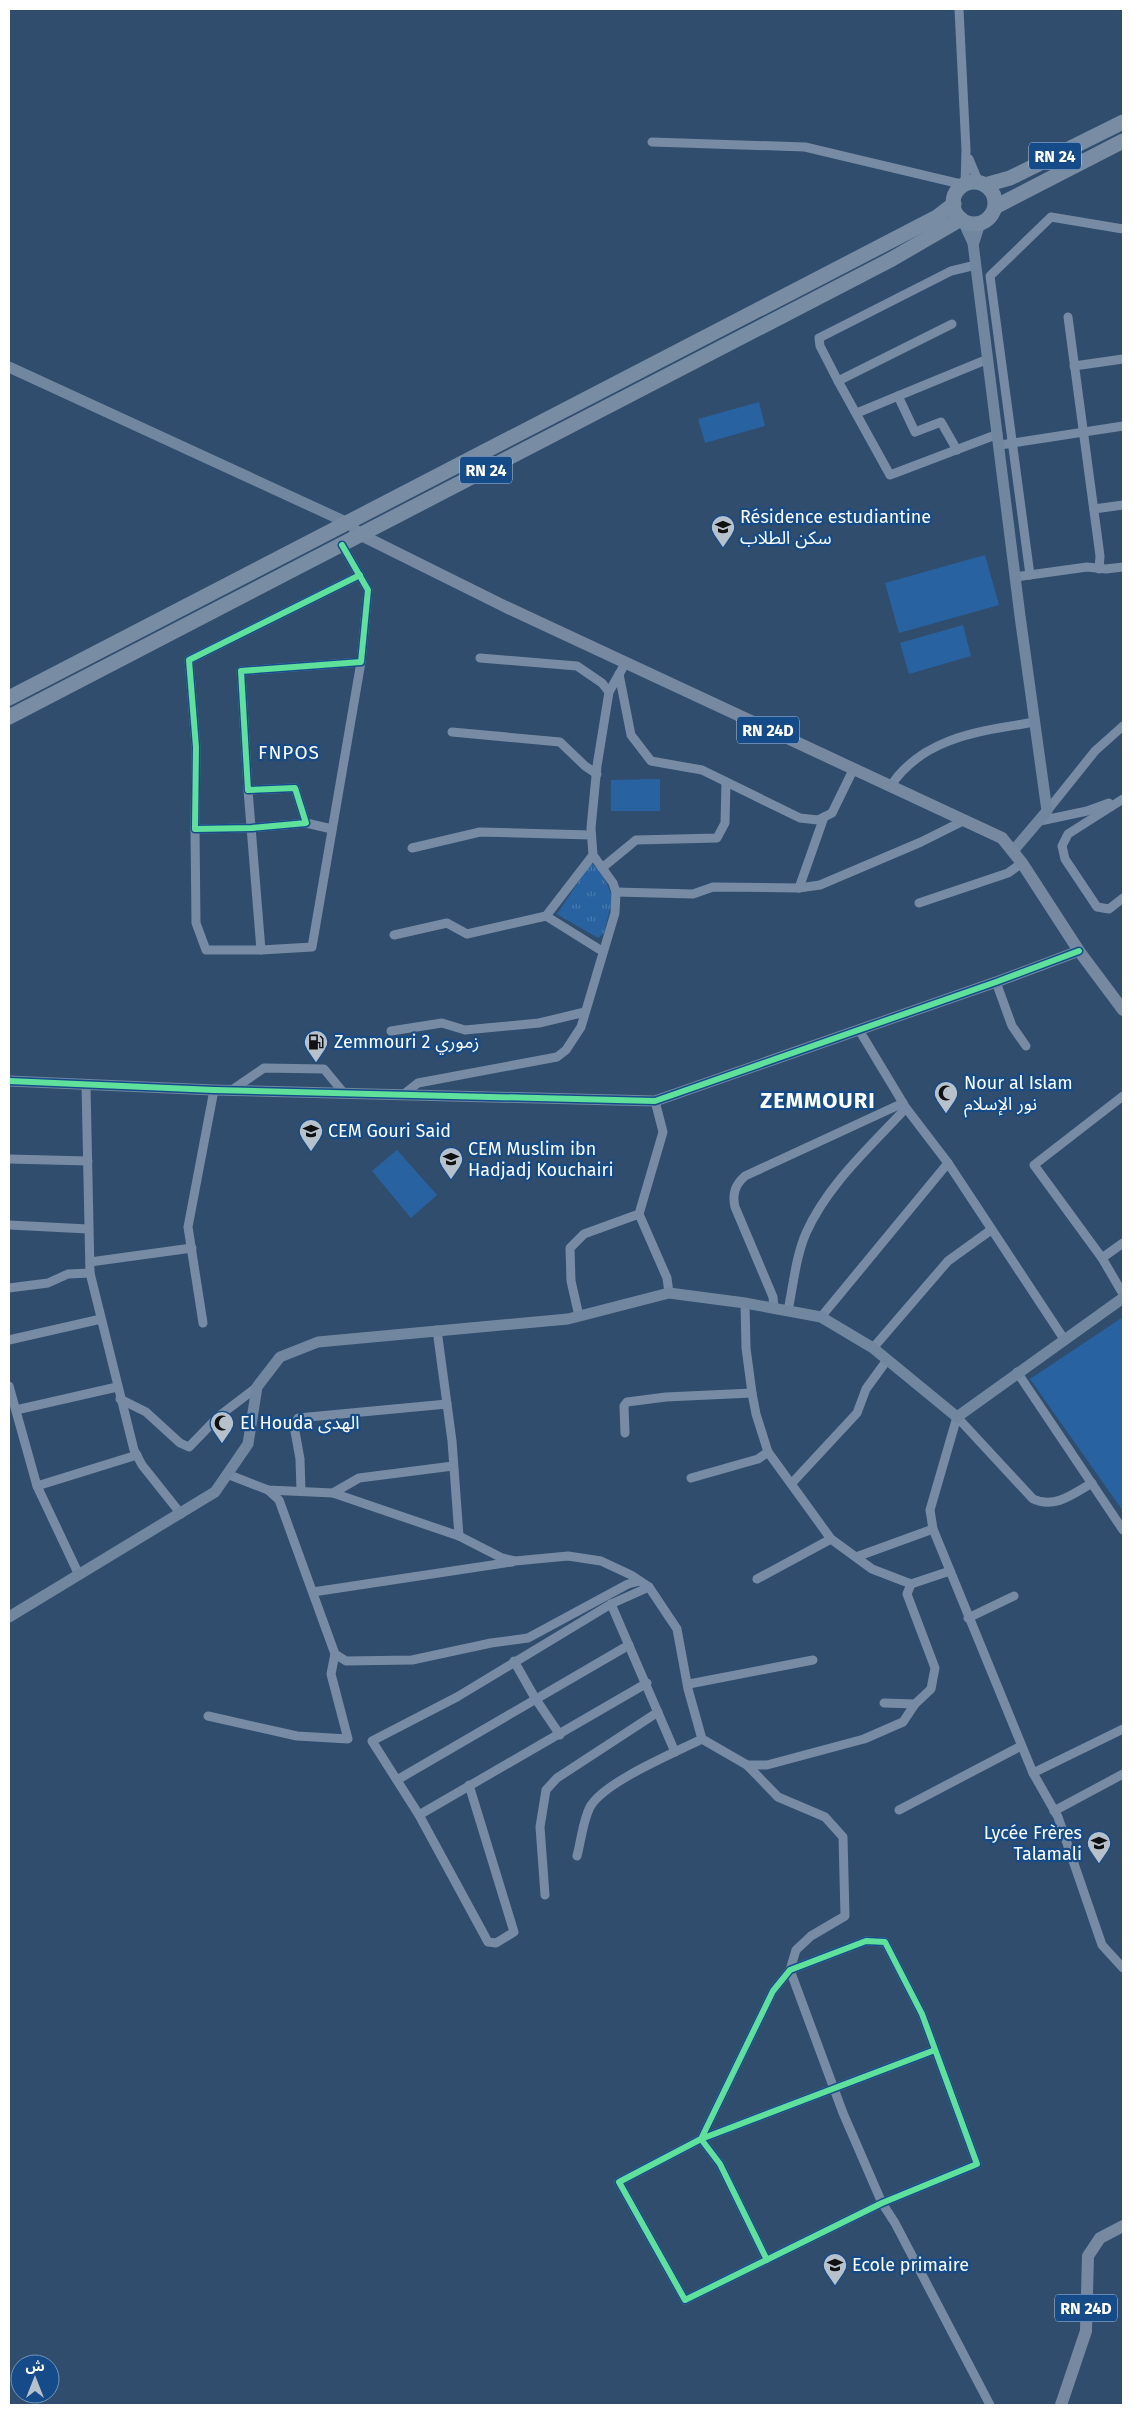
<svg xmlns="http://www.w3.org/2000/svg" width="1132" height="2414" font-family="'Fira Sans','Noto Sans Arabic',sans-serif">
<defs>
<pattern id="grass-tufts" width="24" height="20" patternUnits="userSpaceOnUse" patternTransform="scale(1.25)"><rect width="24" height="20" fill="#2862a0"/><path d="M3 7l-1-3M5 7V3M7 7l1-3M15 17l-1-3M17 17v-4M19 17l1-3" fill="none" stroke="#487aae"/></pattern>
</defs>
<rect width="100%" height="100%" fill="#304d6e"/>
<path fill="url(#grass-tufts)" d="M591,863L599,868L613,897L604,933L598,938L557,914Z"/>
<g fill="#2862a0">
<path d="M759,402L765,426L705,443L698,419Z"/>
<path d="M985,555L999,605L899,633L885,583Z"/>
<path d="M963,625L971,656L909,674L900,643Z"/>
<path d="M660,779V811H611V780Z"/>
<path d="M397,1150L437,1195L411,1218L372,1171Z"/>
<path d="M1123,1317V1511L1030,1379Z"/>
</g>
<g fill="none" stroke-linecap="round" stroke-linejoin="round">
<g stroke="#778ca4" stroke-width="9">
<path d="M652,142L805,147L965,185L966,150L959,9"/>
<path d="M969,159L979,183"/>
<path d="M976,265L951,271L819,338L820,346L838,381L890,475L998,434"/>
<path d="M1068,317L1100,556L1099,569"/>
<path d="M1074,366L1123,359"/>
<path d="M838,381L952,324"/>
<path d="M898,396L988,359"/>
<path d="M857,413L898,396L915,432L941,422L957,450"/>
<path d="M1000,445L1123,426"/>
<path d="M1094,509L1123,505"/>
<path d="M342,545L368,590L361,662L241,671L248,790L295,788L306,823L252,828L195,829L196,747L189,660L360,575"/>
<path d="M1030,575L990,276L1051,217L1123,229"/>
<path d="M1015,577L1087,567L1106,569L1123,567"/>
<path d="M480,658L577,666L602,683L609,692"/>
<path d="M619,674L631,735L651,761L702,770L800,818L818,820L832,813L853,770"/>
<path d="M452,732L560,742L585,766L597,774"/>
<path d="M890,787C922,737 981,731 1035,722"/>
<path d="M248,790L261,950L312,947L361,662"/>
<path d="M1123,799L1068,834L1062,846L1065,859L1097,907L1109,909L1123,898"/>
<path d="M1047,811L1095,751L1123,726"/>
<path d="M1040,821L1087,811L1109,803"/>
<path d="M306,823L332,829"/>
<path d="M195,829L196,923L206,950H261"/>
<path d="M412,848L480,832L591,835"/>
<path d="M602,868L636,840L717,838L725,823L726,782"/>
<path d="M799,888L820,885L921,842L963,821"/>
<path d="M616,892L693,894L713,887L799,888L824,817"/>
<path d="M919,903L1008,873L1022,863"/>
<path d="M546,916L602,951"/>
<path d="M394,935L447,923L467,934L546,916L593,855"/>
<path d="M996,982L1012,1026L1026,1046"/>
<path d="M859,1030L906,1108L948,1163L1064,1339"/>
<path d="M391,1031L442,1023L465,1030L539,1023L585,1012"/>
<path d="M86,1085L90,1273L134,1450L142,1465L181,1514"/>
<path d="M232,1090L264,1068L324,1069L343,1092"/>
<path d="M404,1094L418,1083L557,1057L566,1050L581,1027L615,913L616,892L613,883L593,855L591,828L597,766L609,692L626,662"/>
<path d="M1123,1096L1034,1165L1102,1258L1123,1294"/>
<path d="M655,1101L663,1132L639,1214L667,1278L669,1293"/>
<path d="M9,1159L88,1161"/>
<path d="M9,1225L88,1229"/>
<path d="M1102,1258L1123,1243"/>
<path d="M90,1262L192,1248"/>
<path d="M9,1288L48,1283L68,1274L90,1273"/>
<path d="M745,1303L746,1348L752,1393L756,1414L768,1452L831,1539L872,1569L911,1584L950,1571"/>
<path d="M774,1308L773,1297L735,1207C732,1194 735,1185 745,1176L903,1103"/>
<path d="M788,1311C793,1286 796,1256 806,1233C828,1184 870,1147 906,1108"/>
<path d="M579,1316L571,1281L570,1248L584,1234L639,1214"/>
<path d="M821,1317L948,1163"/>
<path d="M203,1323L188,1227L214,1090"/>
<path d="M437,1330L452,1441L459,1536"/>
<path d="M9,1340L101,1319"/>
<path d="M873,1348L948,1261L991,1230"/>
<path d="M1017,1372L1123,1530"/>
<path d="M9,1386L37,1486L79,1575"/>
<path d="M120,1399L146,1412L180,1443L189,1447L219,1416L257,1387"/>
<path d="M16,1410L117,1387"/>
<path d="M625,1433L624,1406L627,1402L666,1397L752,1393"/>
<path d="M227,1474L268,1490L333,1493L459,1536L502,1558L515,1561L568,1556L601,1561L631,1575L649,1587L677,1629L688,1689L702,1739L747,1765L778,1797L825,1817L843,1837L845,1916L811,1936L796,1950L790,1970L843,2113L882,2203L895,2223L990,2405"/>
<path d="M691,1478L758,1459L768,1452"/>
<path d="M792,1483L857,1413L866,1389L887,1360"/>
<path d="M1092,1483C1073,1494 1055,1509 1033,1499L957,1417L930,1510L933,1529L1033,1773L1058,1817L1102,1945L1123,1968"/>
<path d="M37,1486L137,1455"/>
<path d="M268,1490L279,1500L335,1654L346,1661L412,1660L491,1643L528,1638L628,1584L640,1581"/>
<path d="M301,1491L300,1459L294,1426L298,1418L447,1404"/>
<path d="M333,1493L359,1478L453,1466"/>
<path d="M856,1557L933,1529"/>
<path d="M757,1579L831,1539"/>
<path d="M313,1592L512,1562"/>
<path d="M611,1604L675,1752"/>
<path d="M968,1618L1014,1596"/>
<path d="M514,1661L535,1698L560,1735"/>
<path d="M689,1684L813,1660"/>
<path d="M884,1703L915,1704"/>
<path d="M208,1716L297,1736L348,1739L331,1674L335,1654"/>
<path d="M747,1765H767L864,1739L903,1722L915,1704L931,1689L935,1668L907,1594L911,1584"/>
<path d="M1033,1773L1123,1729"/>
<path d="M397,1780L629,1645"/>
<path d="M469,1785L514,1932L496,1943L488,1942L419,1815L372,1741L457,1697L611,1604L649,1587"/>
<path d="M899,1810L1021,1746"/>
<path d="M1054,1811L1123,1774"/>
<path d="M419,1815L647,1683"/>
<path d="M577,1856C581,1841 583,1820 590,1807C604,1782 674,1753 702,1739"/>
<path d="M545,1895L540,1827L546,1790L557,1778L658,1712"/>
<path d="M767,2260L720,2164L701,2139L773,1991L790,1970L866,1941L885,1942L922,2014L977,2164L882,2203L685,2300L619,2182L701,2139L935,2050"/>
</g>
<g stroke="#71879f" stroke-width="11">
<path d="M963,221L973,243L1020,616L1047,811L1013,851"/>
<path d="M974,242L980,223"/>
<path d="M9,367L348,523"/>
<path d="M9,1081L214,1090L655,1101L996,982L1079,951"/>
<path d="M9,1617L215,1492L248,1444L257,1387L280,1357L318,1342L568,1319L669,1293L745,1303L821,1317L873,1348L957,1417L1123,1298"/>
</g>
<g stroke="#7689a1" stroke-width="12">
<path d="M355,530L361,535L506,607L1002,838L1022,863L1079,951L1123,1010"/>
<path d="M1061,2405L1086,2331L1088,2256L1100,2238L1123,2226"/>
</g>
<g stroke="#788da3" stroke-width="15">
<circle cx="974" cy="203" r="21"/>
<path d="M985,185L1010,178L1123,122"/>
<path d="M995,207L1123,141"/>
<path d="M9,698L937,217L954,204"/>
<path d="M9,717L892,259L961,219"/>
</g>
<g stroke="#154b89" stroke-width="9">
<g id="cycleway">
<path d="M342,545L368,590L361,662L241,671L248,790L295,788L306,823L252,828L195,829L196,747L189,660L360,575"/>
<path d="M9,1081L214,1090L655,1101L996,982L1079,951"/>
<path d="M767,2260L720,2164L701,2139L773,1991L790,1970L866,1941L885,1942L922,2014L977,2164L882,2203L685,2300L619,2182L701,2139L935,2050"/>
</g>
</g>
<use href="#cycleway" stroke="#60e19b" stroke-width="6"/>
</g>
<defs>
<g id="school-pin" transform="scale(1.25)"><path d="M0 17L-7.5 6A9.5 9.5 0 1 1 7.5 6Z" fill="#b7c1cc" stroke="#154b89"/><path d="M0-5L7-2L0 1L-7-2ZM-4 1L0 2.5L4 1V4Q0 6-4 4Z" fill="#111"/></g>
<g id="fuel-pin" transform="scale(1.25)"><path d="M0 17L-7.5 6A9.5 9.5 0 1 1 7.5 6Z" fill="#b7c1cc" stroke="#154b89"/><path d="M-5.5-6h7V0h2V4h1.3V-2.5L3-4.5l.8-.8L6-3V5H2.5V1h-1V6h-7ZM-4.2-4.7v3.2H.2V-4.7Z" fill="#111"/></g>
<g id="mosque-pin" transform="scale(1.25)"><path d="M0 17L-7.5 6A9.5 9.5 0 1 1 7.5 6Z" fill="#b7c1cc" stroke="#154b89"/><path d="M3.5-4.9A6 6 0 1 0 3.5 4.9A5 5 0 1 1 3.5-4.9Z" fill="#111"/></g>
</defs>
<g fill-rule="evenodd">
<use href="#school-pin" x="723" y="527"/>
<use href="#fuel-pin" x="316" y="1042"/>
<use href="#mosque-pin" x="946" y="1093"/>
<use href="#school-pin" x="311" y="1131"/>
<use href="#school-pin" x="451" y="1159"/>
<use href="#mosque-pin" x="222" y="1423"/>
<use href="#school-pin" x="1099" y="1843"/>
<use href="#school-pin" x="835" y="2265"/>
</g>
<g text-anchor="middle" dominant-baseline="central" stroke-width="4.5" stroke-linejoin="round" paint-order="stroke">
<g fill="#154b89" stroke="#b9c9dc" stroke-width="1">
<rect x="1029" y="142.5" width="52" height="27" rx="4"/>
<rect x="460" y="456.5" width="52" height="27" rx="4"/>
<rect x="737" y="716.5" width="62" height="27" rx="4"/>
<rect x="1055" y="2294.5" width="62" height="27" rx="4"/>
</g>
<g font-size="16" font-weight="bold" fill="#fff">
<text x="1055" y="156">RN 24</text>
<text x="486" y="470">RN 24</text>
<text x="768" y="730">RN 24D</text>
<text x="1086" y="2308">RN 24D</text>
</g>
<g font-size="18" fill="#fff" stroke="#154b89" text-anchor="start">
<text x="740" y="517">Résidence estudiantine<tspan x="740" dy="21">سكن الطلاب</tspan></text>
<text x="334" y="1042">Zemmouri 2 زموري</text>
<text x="964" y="1083">Nour al Islam<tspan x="964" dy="21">نور الإسلام</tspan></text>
<text x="328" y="1131">CEM Gouri Said</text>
<text x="468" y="1149">CEM Muslim ibn<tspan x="468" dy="21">Hadjadj Kouchairi</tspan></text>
<text x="240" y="1423">El Houda الهدى</text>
<text x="1082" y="1833" text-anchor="end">Lycée Frères<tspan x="1082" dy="21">Talamali</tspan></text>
<text x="852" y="2265">Ecole primaire</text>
</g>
<g font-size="19" letter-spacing="1" fill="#fff" stroke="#154b89">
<text x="289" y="752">FNPOS</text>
</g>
<g font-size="22" font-weight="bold" letter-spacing="1" fill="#fff" stroke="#154b89">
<text x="818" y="1100">ZEMMOURI</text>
</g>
</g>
<rect width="1132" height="2414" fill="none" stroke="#ffffff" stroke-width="20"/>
<g transform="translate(35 2379)"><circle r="24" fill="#154b89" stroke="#7393b8"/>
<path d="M0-4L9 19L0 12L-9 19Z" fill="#b7c1cc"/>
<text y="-8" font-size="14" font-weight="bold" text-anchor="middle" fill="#ffffff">ش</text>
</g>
</svg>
